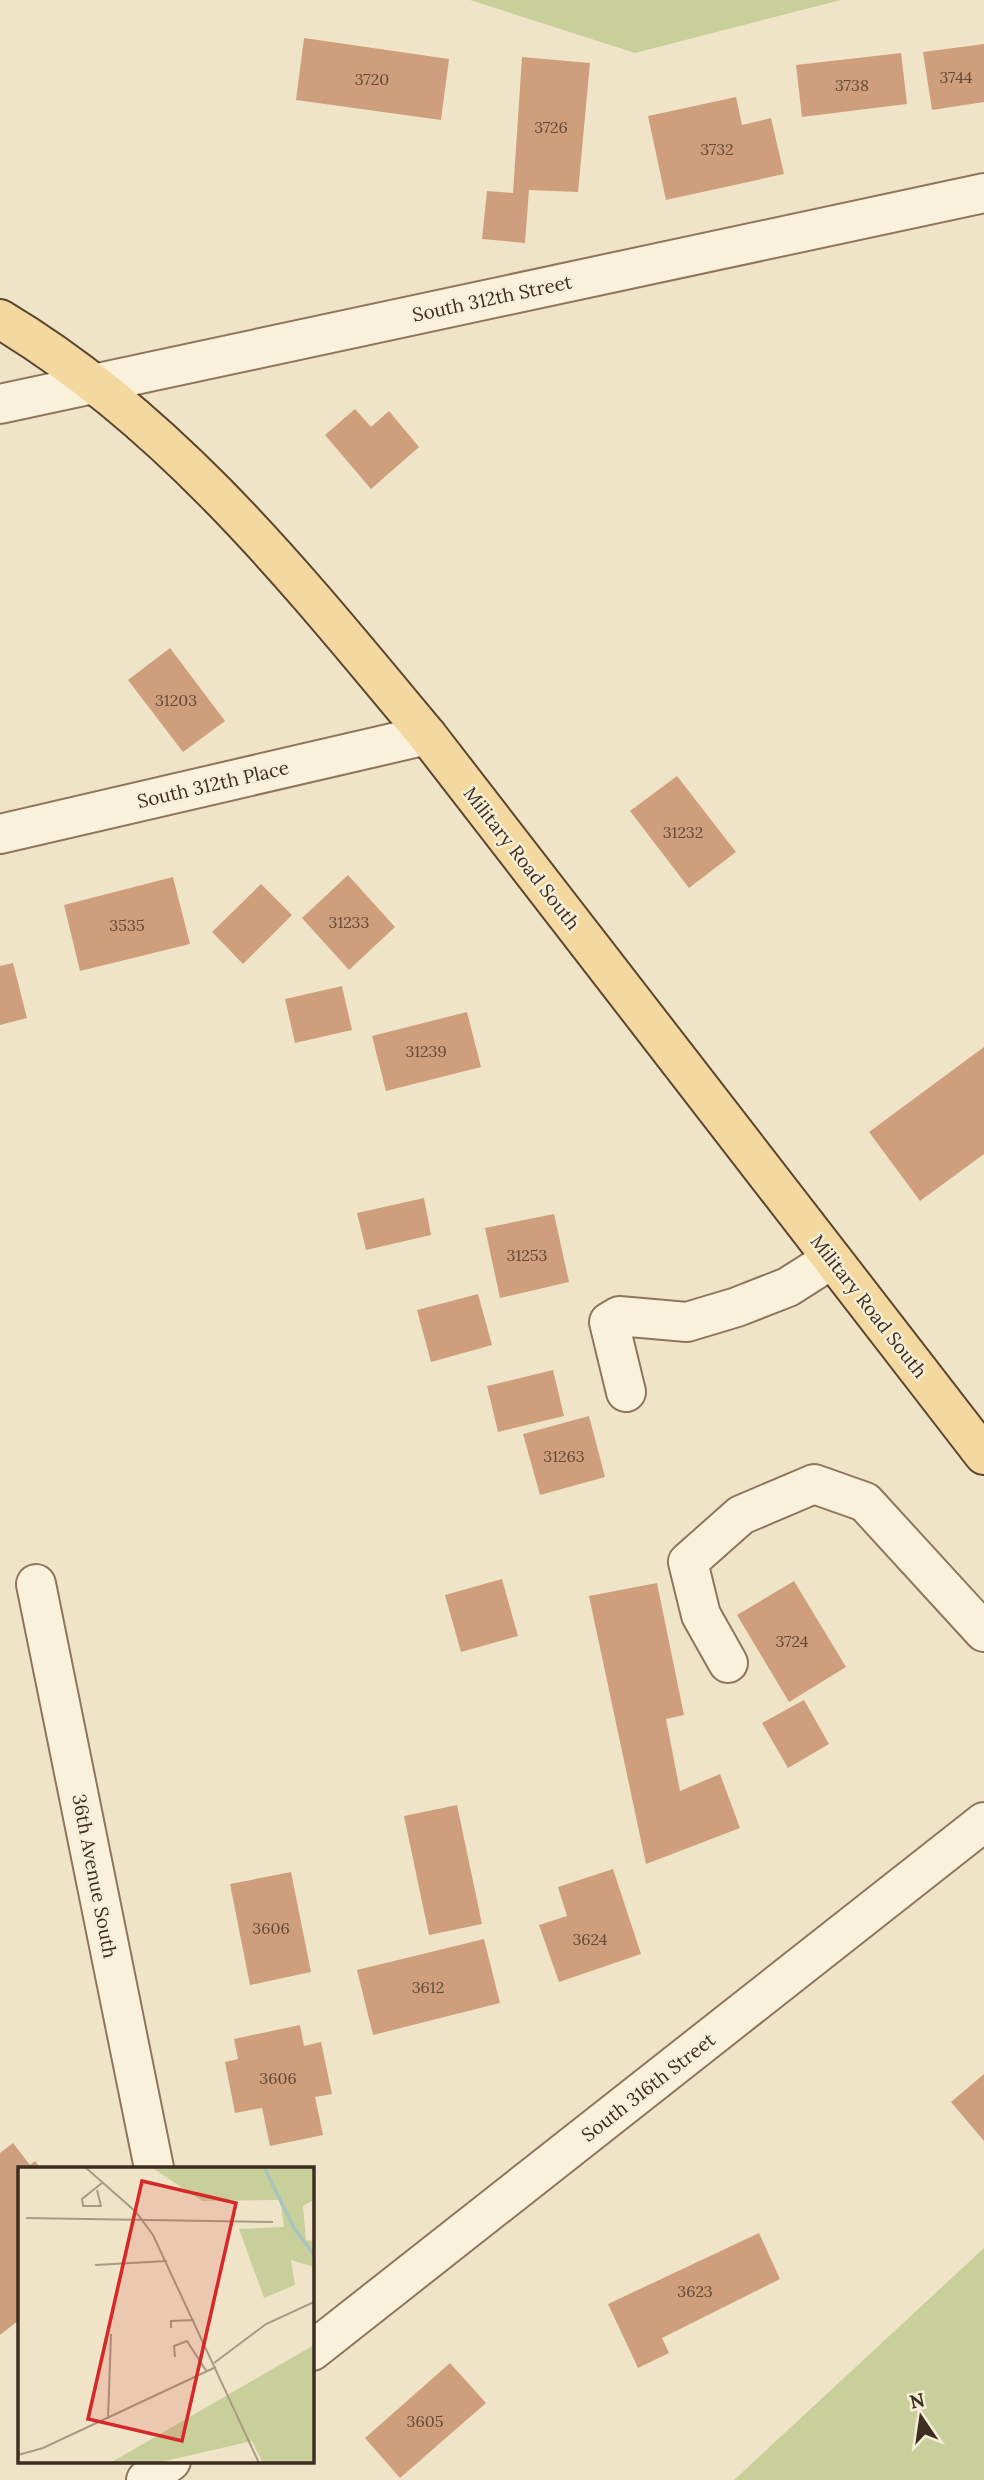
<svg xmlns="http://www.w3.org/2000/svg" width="984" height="2480" font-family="Lora,serif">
<rect width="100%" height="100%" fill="#f0e4c8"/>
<g fill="#c9cf9b">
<path d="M470,0H841L635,53Z"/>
<path d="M984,2248V2480H734Z"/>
</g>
<g fill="#cf9f7d">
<path d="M304,38L449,59L441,120L296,100Z"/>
<path d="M984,44V102L932,110L923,52Z"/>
<path d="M901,53L907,104L802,117L796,65Z"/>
<path d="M522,57L590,63L578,192L529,190L525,243L482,239L487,191L513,193Z"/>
<path d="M736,97L742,125L771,118L784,174L666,200L648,116Z"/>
<path d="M355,409L371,427L389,411L419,447L371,489L325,435Z"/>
<path d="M170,648L225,721L183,752L128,680Z"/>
<path d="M677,776L736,852L689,888L630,811Z"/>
<path d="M348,875L395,927L349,970L302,918Z"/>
<path d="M173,877L190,944L80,971L64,905Z"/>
<path d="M261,884L292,915L243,964L212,932Z"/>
<path d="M13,963L27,1018L0,1025V966Z"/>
<path d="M342,986L352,1030L295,1043L285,999Z"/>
<path d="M467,1012L481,1067L386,1091L372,1036Z"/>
<path d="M984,1047V1154L920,1201L869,1132Z"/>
<path d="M424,1198L431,1235L366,1250L357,1213Z"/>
<path d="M554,1214L569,1282L500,1298L485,1228Z"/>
<path d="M478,1294L492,1345L431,1362L417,1310Z"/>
<path d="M553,1370L564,1416L498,1432L487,1386Z"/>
<path d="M589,1416L605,1477L540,1495L523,1434Z"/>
<path d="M502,1579L518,1636L461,1652L445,1595Z"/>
<path d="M794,1581L846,1667L789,1702L737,1615Z"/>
<path d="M657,1583L684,1715L666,1719L680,1791L720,1774L740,1828L646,1864L589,1596Z"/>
<path d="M804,1700L829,1744L788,1768L762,1723Z"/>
<path d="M457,1805L482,1924L429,1935L404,1816Z"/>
<path d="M613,1869L641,1954L559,1982L539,1925L567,1916L558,1887Z"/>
<path d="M291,1872L311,1972L250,1985L230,1884Z"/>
<path d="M484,1939L500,2003L373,2035L357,1970Z"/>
<path d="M300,2025L304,2046L321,2042L332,2094L315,2097L323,2135L270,2146L262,2108L235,2113L225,2062L238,2059L234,2039Z"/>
<path d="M984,2074V2141L951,2102Z"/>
<path d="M13,2143L30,2165L35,2161L40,2168H19V2320L0,2335V2153Z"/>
<path d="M759,2233L780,2279L662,2338L669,2353L638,2368L608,2304Z"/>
<path d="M450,2363L486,2403L400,2478L365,2438Z"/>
</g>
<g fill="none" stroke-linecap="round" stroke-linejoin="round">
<g stroke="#8d765c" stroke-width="42">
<g id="minor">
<path d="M0,404L984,193"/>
<path d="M0,834L427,735"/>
<path d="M626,1392L609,1322L619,1316L687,1322L737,1307L788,1287L832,1259"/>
<path d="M36,1584L154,2168"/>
<path d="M728,1663L701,1615L688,1562L741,1515L814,1484L865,1502L984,1632"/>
<path d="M312,2351L984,1822"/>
<path d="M146,2480L171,2461"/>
</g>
</g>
<g stroke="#5b4430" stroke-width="42">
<path id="major" d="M0,319C173,422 300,583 427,735L984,1455"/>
</g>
<use href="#minor" stroke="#faf1dc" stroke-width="38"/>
<use href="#major" stroke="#f3d9a0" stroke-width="38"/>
</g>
<g text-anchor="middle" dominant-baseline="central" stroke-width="5" stroke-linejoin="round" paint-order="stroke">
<g font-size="16" fill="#624a37">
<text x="956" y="77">3744</text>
<text x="372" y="79">3720</text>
<text x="852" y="85">3738</text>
<text x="551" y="127">3726</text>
<text x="717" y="149">3732</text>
<text x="176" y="700">31203</text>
<text x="683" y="832">31232</text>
<text x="349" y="922">31233</text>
<text x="127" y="925">3535</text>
<text x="426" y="1051">31239</text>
<text x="527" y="1255">31253</text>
<text x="564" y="1456">31263</text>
<text x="792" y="1641">3724</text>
<text x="271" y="1928">3606</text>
<text x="590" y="1939">3624</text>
<text x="428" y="1987">3612</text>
<text x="278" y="2078">3606</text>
<text x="695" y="2291">3623</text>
<text x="425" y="2421">3605</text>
</g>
<g font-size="19" fill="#3d2e20" stroke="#f7eed8">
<text transform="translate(492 298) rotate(-12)">South 312th Street</text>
<text transform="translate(213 784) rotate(-13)">South 312th Place</text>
<text transform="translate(522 858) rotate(52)">Military Road South</text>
<text transform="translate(869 1306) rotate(52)">Military Road South</text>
<text transform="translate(95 1876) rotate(79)">36th Avenue South</text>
<text transform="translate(648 2087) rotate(-38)">South 316th Street</text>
</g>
</g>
<g transform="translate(18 2167)">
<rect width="296" height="296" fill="#f0e4c8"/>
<path d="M133,0H296V33L285,39L288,73L296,74V100L273,93L277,118L246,131L221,62L266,60L262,33L184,34ZM296,178V296H245L234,274L139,296H92Z" fill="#c9cf9b"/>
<path fill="none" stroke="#a9c4bc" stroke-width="3.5" d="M246,0L276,61L296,88"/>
<path fill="none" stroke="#a89b85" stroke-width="2" d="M67,0L118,45L135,68L241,296M79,23L83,39H65L64,32L84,16M8,51L255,55M77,98L149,94M153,161V154L176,153M157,190L156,179L169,174L189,205M196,196L248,157L296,135M90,252L93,167M0,288L25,281L198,200"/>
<path fill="#d62828" fill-opacity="0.15" stroke="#d62828" stroke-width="3.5" d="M124,14L218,36L164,274L70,252Z"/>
<rect width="296" height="296" fill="none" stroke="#3d2e20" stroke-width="3.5"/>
</g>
<g transform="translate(921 2417) rotate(347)" stroke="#f7eed8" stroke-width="5" paint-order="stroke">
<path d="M0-5L12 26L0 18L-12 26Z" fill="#3d2e20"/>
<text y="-10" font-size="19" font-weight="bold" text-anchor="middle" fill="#3d2e20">N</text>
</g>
</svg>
